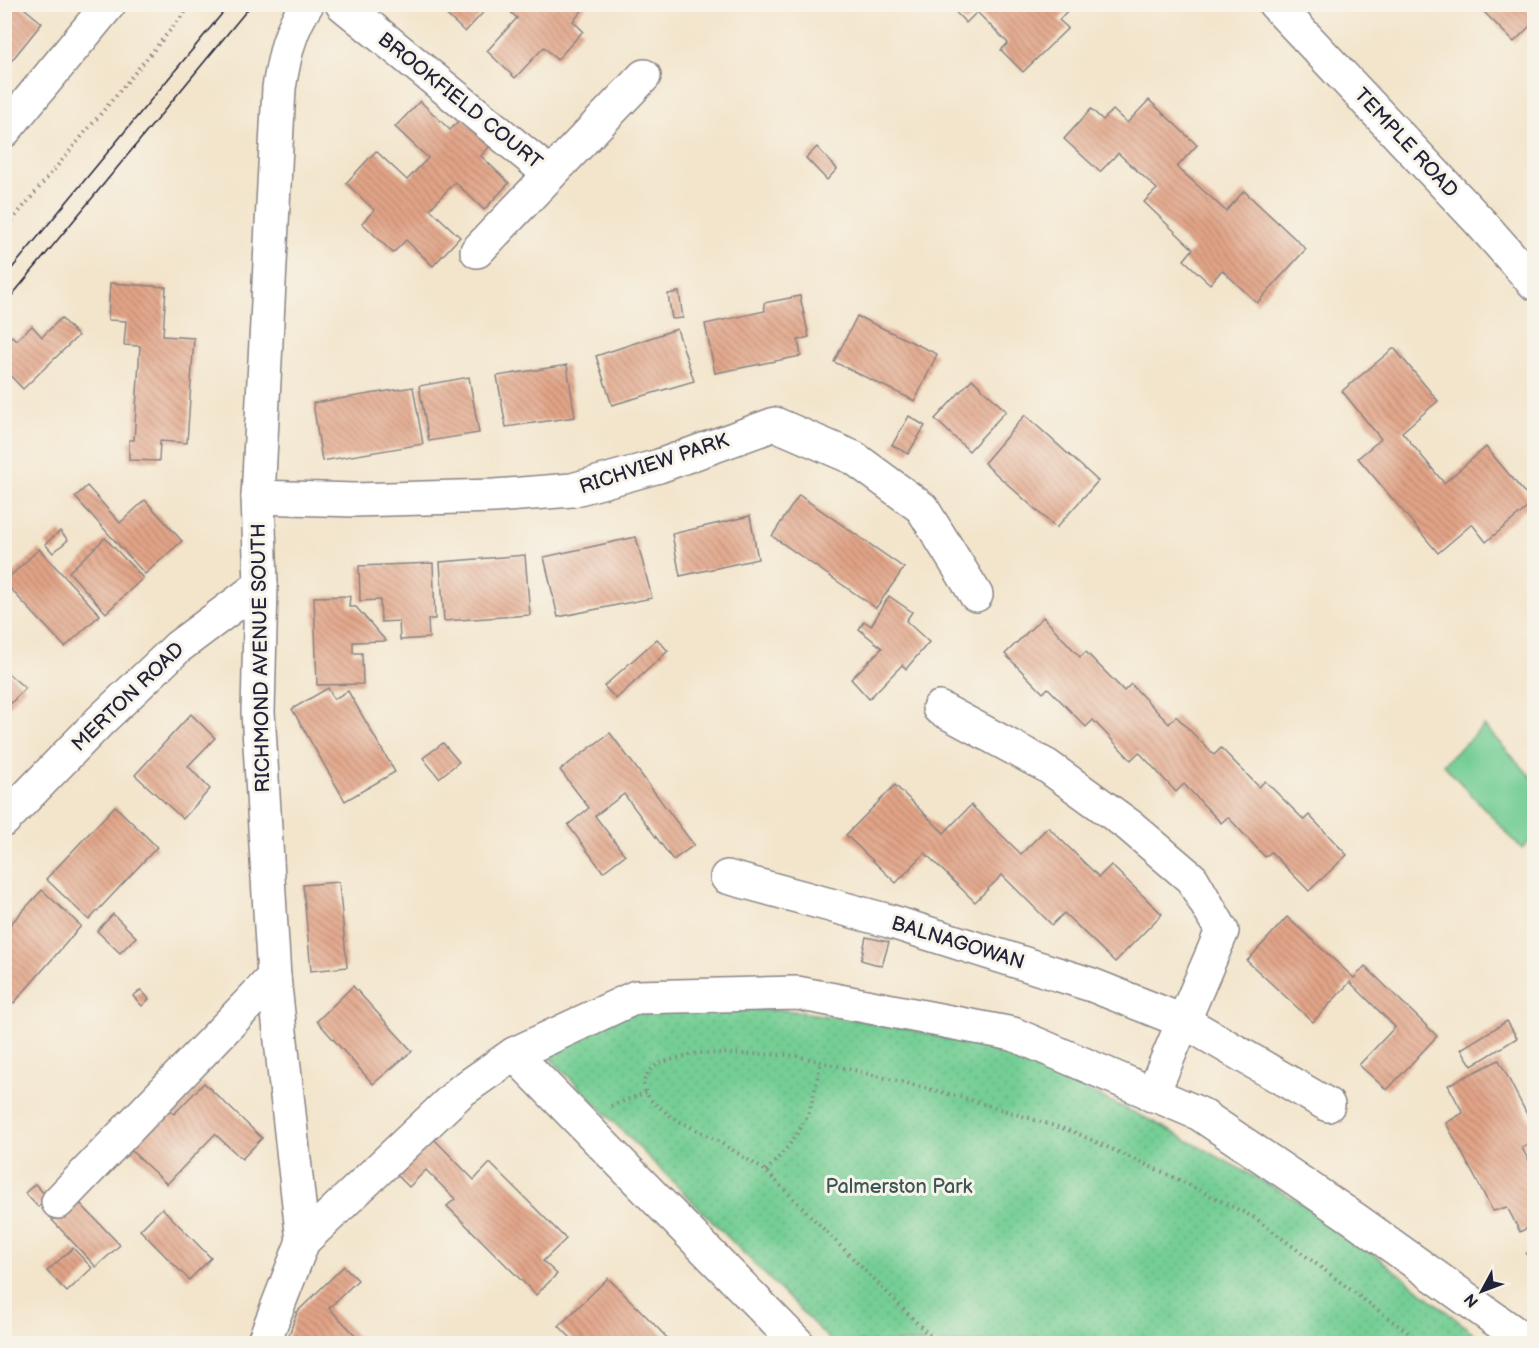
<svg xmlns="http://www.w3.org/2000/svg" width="1539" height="1348" font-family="'Balsamiq Sans',sans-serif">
<defs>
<pattern id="park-dots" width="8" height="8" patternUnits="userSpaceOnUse" patternTransform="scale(1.5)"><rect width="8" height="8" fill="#74ce94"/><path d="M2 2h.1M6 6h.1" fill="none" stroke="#64b180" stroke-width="1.8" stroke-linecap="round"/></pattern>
<pattern id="building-back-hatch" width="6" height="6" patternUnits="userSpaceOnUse" patternTransform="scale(1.5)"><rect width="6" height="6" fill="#e2a487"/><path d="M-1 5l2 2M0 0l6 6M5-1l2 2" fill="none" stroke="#b78570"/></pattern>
</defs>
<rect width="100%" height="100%" fill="#f7f3e8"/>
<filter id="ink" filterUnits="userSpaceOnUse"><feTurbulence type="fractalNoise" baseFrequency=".0167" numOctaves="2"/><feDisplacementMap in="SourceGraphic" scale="12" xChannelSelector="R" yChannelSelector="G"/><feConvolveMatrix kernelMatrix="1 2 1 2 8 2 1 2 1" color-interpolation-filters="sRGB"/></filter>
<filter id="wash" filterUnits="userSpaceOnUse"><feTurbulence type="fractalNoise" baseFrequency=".008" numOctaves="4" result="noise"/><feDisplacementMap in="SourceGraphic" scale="24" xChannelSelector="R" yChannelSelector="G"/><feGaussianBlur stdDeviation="1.35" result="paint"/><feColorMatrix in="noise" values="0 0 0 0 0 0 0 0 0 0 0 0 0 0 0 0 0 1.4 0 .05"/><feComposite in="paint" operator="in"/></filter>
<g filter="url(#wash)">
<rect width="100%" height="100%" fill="#f3e5cc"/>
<path fill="url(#park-dots)" stroke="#4b7868" stroke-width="1.5" d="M642,1008L784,1010L888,1024L1008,1053L1154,1122L1326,1216L1486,1343H833L551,1059L564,1041Z"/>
<path fill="#74ce94" stroke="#4b7868" stroke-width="1.5" d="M1484,726L1534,780V837L1522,849L1443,764Z"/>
<g id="blocks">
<g fill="url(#building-back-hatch)">
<path d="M4,4H19L42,23L4,70Z"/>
<path d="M435,4H491L465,32Z"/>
<path d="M502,4H588L573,21L583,31L557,60L544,47L515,78L487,51L517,18Z"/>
<path d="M948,4H1061L1067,11L1059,20L1068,28L1023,72L1001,50L1008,43L977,12L966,23Z"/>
<path d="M1476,4H1534V22L1514,42Z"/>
<path d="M1149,100L1197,145L1177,167L1226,211L1244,191L1306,249L1257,303L1222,270L1210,284L1184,260L1193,249L1144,202L1157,189L1118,153L1100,172L1064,139L1091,109L1103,120L1113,110L1127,123Z"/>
<path d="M420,101L450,130L462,117L491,145L481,156L509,183L484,210L455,182L430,209L460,237L433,266L406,240L393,253L362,223L374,210L346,183L376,151L407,180L428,158L395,127Z"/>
<path d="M817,147L837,169L827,180L806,158Z"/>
<path d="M110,283L166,287L163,336L194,338L187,443L160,441L159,461L129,460V440H134L140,346L124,345L126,321L108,320Z"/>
<path d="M679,292L683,318L672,319L668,294Z"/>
<path d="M800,296L809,337L798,340L801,356L715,373L705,324L765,311L764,303Z"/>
<path d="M857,316L937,354L915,401L834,362Z"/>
<path d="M61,318L78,336L23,389L4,369V344L12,336L16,340L32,326L42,337Z"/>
<path d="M677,329L694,381L612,405L596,356Z"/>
<path d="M1394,348L1438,401L1402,432L1444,483L1486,447L1533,503L1486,542L1472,524L1438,553L1358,458L1381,439L1342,391Z"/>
<path d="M567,365L575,417L506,427L497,376Z"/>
<path d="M469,377L479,433L429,441L419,386Z"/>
<path d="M972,379L1006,411L969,451L935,419Z"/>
<path d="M413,387L423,444L322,461L313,403Z"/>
<path d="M1025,415L1098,481L1056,528L984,463Z"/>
<path d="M909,416L925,426L908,454L892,445Z"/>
<path d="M87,486L120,523L145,500L182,541L145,574L75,497Z"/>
<path d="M799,495L904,568L876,608L772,536Z"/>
<path d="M750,516L758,559L680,576L672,534Z"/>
<path d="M60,531L68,540L53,553L45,544Z"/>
<path d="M636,537L652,598L558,617L544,557Z"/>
<path d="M105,538L143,578L106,613L69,572Z"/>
<path d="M39,549L100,615L65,647L4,582Z"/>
<path d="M525,555L530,615L444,621L440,562Z"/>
<path d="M433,563L435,619H428L429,638L400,640L399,621L381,622L380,600L360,601L359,566Z"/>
<path d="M350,596L349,607H356L386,641L353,642V653H362L363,684L317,685L314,597Z"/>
<path d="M889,596L912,612L906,621L929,642L906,669L902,665L869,699L851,679L882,648L859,629L864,621L871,626Z"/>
<path d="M1043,617L1080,657L1086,652L1124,691L1131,684L1169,724L1176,716L1214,755L1221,748L1259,787L1265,781L1304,820L1309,815L1347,855L1309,891L1271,852L1265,857L1228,817L1221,823L1184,784L1176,792L1139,752L1131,760L1093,720L1086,727L1048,688L1043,693L1005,654Z"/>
<path d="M657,639L668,651L616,699L604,686Z"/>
<path d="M4,670L25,688L4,711Z"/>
<path d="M328,688L334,699L348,691L395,772L345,801L292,709Z"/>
<path d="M191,714L215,738L188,766L210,789L183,819L135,775Z"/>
<path d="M610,733L694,845L673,860L624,794L595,816L625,855L603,872L568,825L589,808L560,770Z"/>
<path d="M443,743L459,762L439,778L423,758Z"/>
<path d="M895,785L944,833L971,805L1021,854L1048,827L1099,877L1111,865L1162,914L1115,962L1064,913L1052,925L1002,875L975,902L925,853L896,883L846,835Z"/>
<path d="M115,806L157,847L89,920L46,879Z"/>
<path d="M339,882L347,967L311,971L303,885Z"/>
<path d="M42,890L81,926L14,1003L4,994V931Z"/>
<path d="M113,914L136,937L120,953L97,931Z"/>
<path d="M1287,917L1354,978L1365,966L1437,1036L1387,1090L1359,1065L1395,1027L1350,982L1313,1022L1247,961Z"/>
<path d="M866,937L889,942L882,966L861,960Z"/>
<path d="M353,986L412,1051L373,1084L317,1021Z"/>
<path d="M141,990L149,999L142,1006L133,996Z"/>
<path d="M1507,1021L1517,1038L1472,1066L1461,1049Z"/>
<path d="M1499,1060L1534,1128V1141L1522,1148L1534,1170V1224L1520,1232L1507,1207L1493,1211L1446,1123L1463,1113L1448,1085Z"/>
<path d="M204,1083L262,1138L242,1159L215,1134L167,1184L124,1144L163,1104L174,1114Z"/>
<path d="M433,1138L474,1180L490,1163L566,1239L543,1261L557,1274L536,1295L447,1206L455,1199L426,1170L409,1187L396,1174Z"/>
<path d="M35,1184L48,1198L38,1207L25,1193Z"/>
<path d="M75,1198L120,1245L96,1267L52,1220Z"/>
<path d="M162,1208L211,1258L189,1280L140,1230Z"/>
<path d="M1534,1246V1263L1526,1254Z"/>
<path d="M73,1248L92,1268L67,1292L47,1271Z"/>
<path d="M344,1266L358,1280L329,1308L364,1344H289L287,1341L297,1312Z"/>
<path d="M608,1278L647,1317L673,1344H577L559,1326Z"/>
</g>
</g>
</g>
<g filter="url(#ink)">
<use href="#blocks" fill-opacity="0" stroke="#8a8484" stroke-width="1.5"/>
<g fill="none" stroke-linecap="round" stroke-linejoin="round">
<g stroke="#8a8484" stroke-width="36">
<g id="minor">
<path d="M342,4L550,174"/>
<path d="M1275,4L1481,223L1534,283"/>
<path d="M4,131L109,4"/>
<path d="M477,251L644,76"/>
<path d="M258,497L354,500L494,496L572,490L659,466L775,424L854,458L922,508L976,595"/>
<path d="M939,708L1047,766L1130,826L1192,879L1222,931L1152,1095"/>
<path d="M4,820L99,722L178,647L261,585"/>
<path d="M727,877L889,921L1092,985L1185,1022L1328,1105"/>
<path d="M514,1054L798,1344"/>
<path d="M58,1202L274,977"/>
<path d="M303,1241L461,1091L514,1054L636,997L797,993L1013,1034L1200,1114L1356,1220L1517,1335L1525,1344"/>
<path d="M263,1344L303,1241L274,977L258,712L261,585L258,497L279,88C284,58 289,30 307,4"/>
</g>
</g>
<g stroke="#8a8484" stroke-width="4" stroke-dasharray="1.5 4.5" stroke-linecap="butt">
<path d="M4,230L192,4"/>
<path d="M611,1106L647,1092"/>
<path d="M766,1171C780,1156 795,1140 804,1122C814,1104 816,1082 821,1062"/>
<path d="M938,1344L766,1171L718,1141L673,1118L649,1099L643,1083L648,1072L659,1063L697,1053L793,1055L961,1097L1074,1132L1173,1177L1255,1218L1423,1344"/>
</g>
<use href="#minor" stroke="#fff" stroke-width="33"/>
<g stroke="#22223b" stroke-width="1.5">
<path d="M4,278L230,4"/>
<path d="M4,305L252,4"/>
</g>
</g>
</g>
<g text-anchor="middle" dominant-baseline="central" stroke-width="6" stroke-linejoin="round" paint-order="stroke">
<g font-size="20" fill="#22223b" stroke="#f7f3e8">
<text transform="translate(460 101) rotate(39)">BROOKFIELD COURT</text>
<text transform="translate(1406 143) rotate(47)">TEMPLE ROAD</text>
<text transform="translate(654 464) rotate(-18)">RICHVIEW PARK</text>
<text transform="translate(261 658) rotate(-91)">RICHMOND AVENUE SOUTH</text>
<text transform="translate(128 697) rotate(-44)">MERTON ROAD</text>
<text transform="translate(958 943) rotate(17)">BALNAGOWAN</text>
</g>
<g font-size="20" fill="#3b5656" stroke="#f7f3e8">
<text x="899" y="1187">Palmerston Park</text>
</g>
</g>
<rect width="1539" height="1348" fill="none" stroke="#f7f3e8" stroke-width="24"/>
<g transform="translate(1482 1291) rotate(229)" stroke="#f7f3e8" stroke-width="4.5" paint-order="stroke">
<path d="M0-4.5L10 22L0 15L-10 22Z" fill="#22223b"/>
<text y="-9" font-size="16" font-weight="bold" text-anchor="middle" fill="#22223b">N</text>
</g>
</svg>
